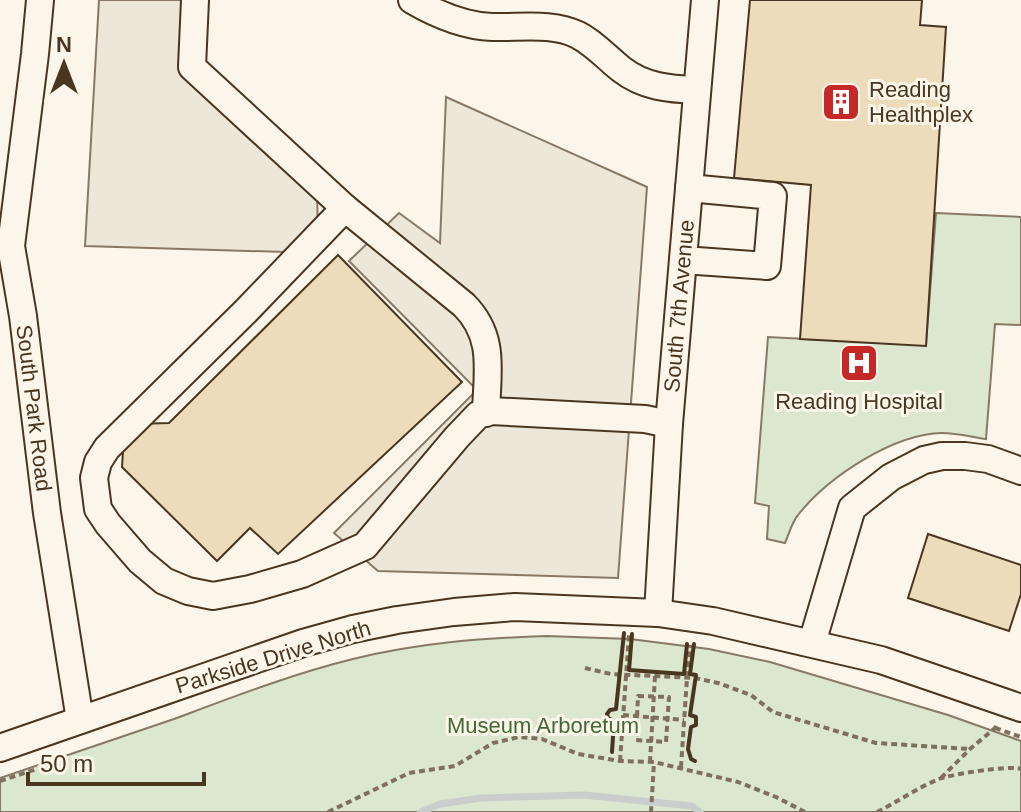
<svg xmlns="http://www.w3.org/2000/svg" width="1021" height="812" font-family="Helvetica,sans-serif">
<rect width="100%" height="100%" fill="#fbf6e9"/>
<g fill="#dce7d0" stroke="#887966" stroke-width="2">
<path d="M936,213L1021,217V325L995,324L986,439C972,437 956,433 942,433C893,434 828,477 798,515C792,522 789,534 785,543L767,539L769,506L755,503L768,337L926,345Z"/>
<path d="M547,636L630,639L709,649L770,662L948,715L1021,741V812H0V778C58,758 116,739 174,719C233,697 292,674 353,659C417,643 482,638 547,636Z"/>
</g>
<g fill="#ede7d9" stroke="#887966" stroke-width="2">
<path d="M99,0H187L188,51L317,181L318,253L85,246Z"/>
<path d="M446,97L647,187L618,578L378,571L334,533L477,390L349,261L399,213L440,243Z"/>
</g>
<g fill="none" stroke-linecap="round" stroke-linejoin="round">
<path stroke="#c9cecd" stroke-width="7" d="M421,812L440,804L481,798L584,795L692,806L700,812"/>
</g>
<g fill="#ecdcbc" stroke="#4a3520" stroke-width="2">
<path d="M750,0H922L920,25L946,27L926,346L800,339L811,185L734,178Z"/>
<path d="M338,255L462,382L278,554L250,528L217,561L122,467L124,436L135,424L169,423Z"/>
<path d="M928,534L1021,565V594L1009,631L908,598Z"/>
</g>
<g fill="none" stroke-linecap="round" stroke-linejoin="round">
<g stroke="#4a3520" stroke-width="30">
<g id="minor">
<path d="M40,0L35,54L11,246L23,316L47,513L80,720"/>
<path d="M195,0L192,67L345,208L246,311L107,448L98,462L94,478L98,509L108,524L140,561L164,581L188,591L213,596L250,589L302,574L365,546L457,437L478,415L491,411L645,419L669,424"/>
<path d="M412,0C436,14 463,26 492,27C520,28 552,22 578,35C594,43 607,58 621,69C644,87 669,89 697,90"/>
<path d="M345,208L464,305C496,337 487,372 486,413"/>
<path d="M683,260L767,266L773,196L689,188"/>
<path d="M658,613L669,424L705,0"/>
<path d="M812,643L852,508L891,477L924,460L942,456H965L988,459L1021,471"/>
<path d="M0,748L303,643L353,629L397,620L454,612L515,607L658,613L713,621L881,660L1021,708"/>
</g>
</g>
<g stroke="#7f6f5c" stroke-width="4" stroke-dasharray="6 4" stroke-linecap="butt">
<path d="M585,668L611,674L695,678L718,683L751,695L773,712L876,743L970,749"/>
<path d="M638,696L669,697L666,742L636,740Z"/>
<path d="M623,715L684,720"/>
<path d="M995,728L1021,737"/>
<path d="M620,761L629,635"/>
<path d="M650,762L655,676"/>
<path d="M681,767L687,678L691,645"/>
<path d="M941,778L970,749L995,728L997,724"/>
<path d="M0,781L55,763L53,753"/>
<path d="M328,812L409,773L455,766L493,743L519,737L542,739L578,754L620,761L654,762L738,782L776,797L805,812"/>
<path d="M651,812L654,762"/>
<path d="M877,812C897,802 919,787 939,779C952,774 1010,765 1021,769"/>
</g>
<use href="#minor" stroke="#fbf6e9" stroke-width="26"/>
<g stroke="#4a3520" stroke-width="4">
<path d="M632,634L629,670L684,674L687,644"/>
<path d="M694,644L690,674L696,675L690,715L696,717V725L691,727L688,749L691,759L695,761"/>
<path d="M612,752L614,721L608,718L607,714L610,710L616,709L624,633"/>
</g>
</g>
<defs>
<g id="building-square" transform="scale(2)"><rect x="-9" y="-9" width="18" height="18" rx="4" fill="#c62828" stroke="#fbf6e9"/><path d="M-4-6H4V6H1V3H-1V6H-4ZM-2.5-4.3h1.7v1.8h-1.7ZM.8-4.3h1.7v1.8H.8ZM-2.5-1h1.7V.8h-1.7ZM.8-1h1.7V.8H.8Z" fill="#fff"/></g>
<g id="hospital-square" transform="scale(2)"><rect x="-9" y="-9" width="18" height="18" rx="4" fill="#c62828" stroke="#fbf6e9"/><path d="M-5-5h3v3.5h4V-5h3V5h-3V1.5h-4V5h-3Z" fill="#fff"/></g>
</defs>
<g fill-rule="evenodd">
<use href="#building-square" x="841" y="102"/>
<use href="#hospital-square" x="859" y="363"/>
</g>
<g text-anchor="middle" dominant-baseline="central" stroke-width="6" stroke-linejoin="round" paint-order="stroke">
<g font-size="22" fill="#4a3520" stroke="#fbf6e9" text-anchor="start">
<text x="869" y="89">Reading<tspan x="869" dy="25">Healthplex</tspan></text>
<text x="859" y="401" text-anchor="middle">Reading Hospital</text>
</g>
<g font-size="22" fill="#4a3520" stroke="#fbf6e9">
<text transform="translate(679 306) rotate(-85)">South 7th Avenue</text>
<text transform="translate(34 408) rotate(83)">South Park Road</text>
<text transform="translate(273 657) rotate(-17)">Parkside Drive North</text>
</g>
<g font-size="22" fill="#436837" stroke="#fbf6e9">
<text x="543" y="725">Museum Arboretum</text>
</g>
</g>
<g transform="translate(64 64)" stroke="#fbf6e9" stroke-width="6" paint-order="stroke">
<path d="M0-6L14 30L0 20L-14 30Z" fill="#4a3520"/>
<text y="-12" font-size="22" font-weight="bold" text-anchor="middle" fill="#4a3520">N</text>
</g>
<path d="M28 772v12h176v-12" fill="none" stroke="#4a3520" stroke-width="4"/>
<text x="40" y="772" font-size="24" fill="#4a3520" stroke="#fbf6e9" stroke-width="6" paint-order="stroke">50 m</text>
</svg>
